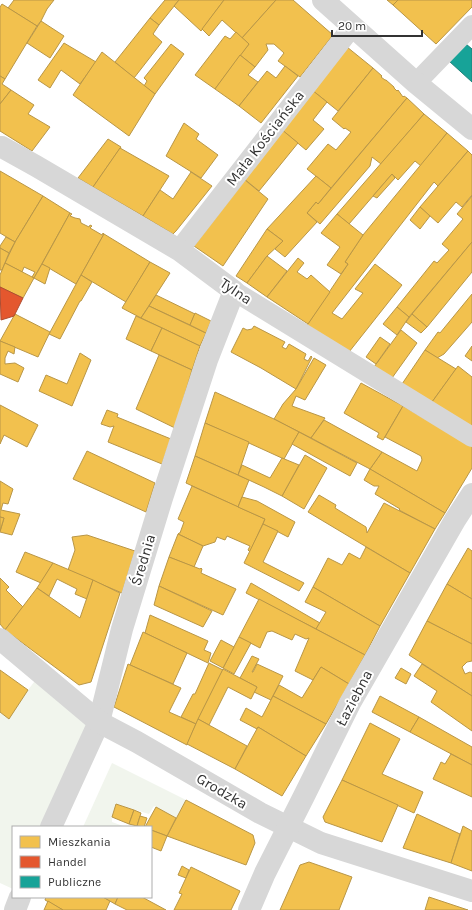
<svg xmlns="http://www.w3.org/2000/svg" width="472" height="910" font-family="Karla,sans-serif">
<rect width="100%" height="100%" fill="#fff"/>
<g fill="#f1f5ed">
<path d="M41,673L99,722L51,827H13V889L0,883V712L8,718L28,690Z"/>
<path d="M112,763L186,800L176,818L154,806L149,814L116,804L112,817V822L126,827H83Z"/>
</g>
<g fill="#f2c14e" stroke="#b99646">
<path d="M14,0H54L47,9L41,21L37,26L8,8Z"/>
<path d="M165,0H179L159,25L150,18Z"/>
<path d="M179,0H224L201,31L174,6Z"/>
<path d="M224,0H276L242,38L222,20L209,36L202,29Z"/>
<path d="M276,0H293L333,35L300,77L278,61L284,53L274,44H266L268,50L255,67L240,55L249,44L242,38Z"/>
<path d="M387,0H398L393,5Z"/>
<path d="M398,0H472V7L436,44L393,5Z"/>
<path d="M2,4L37,26L5,79L0,76V7Z"/>
<path d="M150,18L159,25L153,34L162,42L134,78L115,62Z"/>
<path d="M41,21L64,36L50,58L27,43Z"/>
<path d="M236,32L249,44L215,89L195,75L225,36L230,39Z"/>
<path d="M64,43L96,62L80,84L61,70L50,88L38,80Z"/>
<path d="M171,44L184,54L155,94L144,86L147,81L144,78Z"/>
<path d="M347,47L373,68L338,111L312,90Z"/>
<path d="M102,52L155,94L129,136L73,95Z"/>
<path d="M240,55L255,67L248,75L258,82L239,106L215,89Z"/>
<path d="M285,66L298,76L261,123L239,106L267,71L276,78Z"/>
<path d="M373,68L382,76L381,77L385,80H386L394,87V88L397,91L398,90L403,97L404,96L407,98L331,188L307,169L328,144L336,150L351,132L345,128L344,129L332,119Z"/>
<path d="M0,76L5,79L2,84L11,90L0,104Z"/>
<path d="M11,90L34,105L28,114L50,127L32,151L0,131V104Z"/>
<path d="M312,90L327,102L313,120L324,129L306,150L281,129Z"/>
<path d="M407,98L424,114L381,164L372,157L370,166L320,224L307,213L316,202L318,204Z"/>
<path d="M424,114L447,133L421,166L415,161L398,180L392,174L349,224L337,214Z"/>
<path d="M184,123L199,134L196,139L218,155L201,178L166,156Z"/>
<path d="M281,129L298,143L259,191L243,178Z"/>
<path d="M447,133L468,151L438,186L434,182L332,313L342,319L363,293L355,289L375,264L402,285L349,352L307,325L348,264L345,262L363,235Z"/>
<path d="M108,139L121,147L93,187L78,178Z"/>
<path d="M120,148L169,176L143,216L93,187Z"/>
<path d="M468,151L472,155V195L462,207L456,202L438,223L420,207Z"/>
<path d="M0,171L43,196L15,242L0,233Z"/>
<path d="M191,172L212,186L176,231L173,234L143,216L160,190L173,199Z"/>
<path d="M392,174L395,178L377,198L373,196Z"/>
<path d="M316,176L331,188L318,204L316,202L307,213L317,222L285,257L275,249L283,241L267,229Z"/>
<path d="M245,180L268,199L223,266L194,246Z"/>
<path d="M43,196L70,213L34,278L32,277L35,272L24,267L22,272L5,263L15,242Z"/>
<path d="M472,196V242L409,317L397,307L434,261L437,263L449,250L442,244L463,219L457,214Z"/>
<path d="M420,207L430,216L420,229L410,220Z"/>
<path d="M70,213L72,214L70,216L75,218L80,219L81,223L89,227L90,225L92,226L90,228L102,235L103,233L104,234L76,284L42,264Z"/>
<path d="M337,214L363,235L345,262L348,264L341,274L327,265L340,247L321,233Z"/>
<path d="M267,229L283,241L267,256L247,283L236,276Z"/>
<path d="M104,234L150,262L126,302L81,275Z"/>
<path d="M6,237L15,242L9,253L0,248V246Z"/>
<path d="M472,242V272L427,327L412,314Z"/>
<path d="M0,248L9,253L2,270H0Z"/>
<path d="M267,256L287,271L267,297L247,283Z"/>
<path d="M298,258L304,263L297,272L307,279L311,275L330,292L308,324L267,297Z"/>
<path d="M150,262L170,273L141,318L122,308Z"/>
<path d="M5,263L34,278L23,298L0,287V275Z"/>
<path d="M42,264L50,268L45,284L34,278Z"/>
<path d="M81,275L92,282L81,301H80L60,339L49,334Z"/>
<path d="M472,294V322L444,354L437,358L425,350L438,332L440,333Z"/>
<path d="M156,295L195,314L190,325L149,306Z"/>
<path d="M149,306L206,333L200,346L141,318Z"/>
<path d="M397,307L409,317L397,335L383,324Z"/>
<path d="M195,313L211,321L206,333L190,325Z"/>
<path d="M15,314L50,332L38,357L0,341Z"/>
<path d="M412,314L427,327L421,333L406,322Z"/>
<path d="M136,316L162,328L151,351L126,339Z"/>
<path d="M254,326L285,342L282,347L286,349L289,344L306,354L304,359L308,361L311,356L312,357L296,389L261,368L231,352L243,328L247,330L252,329Z"/>
<path d="M162,328L200,346L192,370L151,351Z"/>
<path d="M401,330L417,343L392,378L374,367Z"/>
<path d="M380,337L390,344L376,364L366,357Z"/>
<path d="M0,341L15,347L14,354L8,351L5,358V364L15,363L24,368L18,382L0,374Z"/>
<path d="M472,346V361L465,356Z"/>
<path d="M425,350L456,369L432,402L402,384Z"/>
<path d="M80,353L91,360L72,406L39,391L46,375L67,384Z"/>
<path d="M159,355L192,370L175,428L136,409Z"/>
<path d="M314,358L326,365L305,400L296,396L292,406L325,418L311,438L274,419L283,404L296,389Z"/>
<path d="M458,366L472,377V427L432,402Z"/>
<path d="M361,383L403,406L383,440L377,437L379,433L344,413Z"/>
<path d="M215,392L274,419L299,432L284,459L205,423Z"/>
<path d="M0,405L38,425L27,447L4,435L0,444Z"/>
<path d="M403,406L472,446V468L445,513L370,469L382,452L417,471L422,460L421,456L385,437Z"/>
<path d="M107,410L118,414L117,417L171,439L162,464L108,442L114,426L110,427L101,424Z"/>
<path d="M324,420L382,452L370,469L311,438Z"/>
<path d="M205,423L249,442L238,475L195,456Z"/>
<path d="M299,432L357,463L350,476L292,444Z"/>
<path d="M87,451L155,483L146,512L73,479Z"/>
<path d="M305,455L327,468L304,509L282,496Z"/>
<path d="M195,456L249,480L238,507L186,483Z"/>
<path d="M282,458L299,465L282,496L264,487L238,475L242,465L270,478Z"/>
<path d="M370,469L445,513L435,529L399,510L400,509L375,494L379,486H374L364,480Z"/>
<path d="M0,481L13,489L8,504L3,503L1,510L20,514L12,535L0,532L4,518L0,517Z"/>
<path d="M192,486L265,519L250,552L248,550L250,546L227,536L225,540L217,537L215,542L203,546L178,534L179,533H180L184,522L178,519Z"/>
<path d="M319,495L336,505L335,508L366,527L367,533L384,503L435,529L410,573L308,512Z"/>
<path d="M242,497L257,501L295,522L288,537L263,524L265,519L238,507Z"/>
<path d="M0,517L4,518L0,531Z"/>
<path d="M263,524L278,531L263,562L304,583L299,591L244,563Z"/>
<path d="M178,534L203,546L194,567L169,557Z"/>
<path d="M87,535L135,551L122,593L68,570L75,550L72,537Z"/>
<path d="M366,547L410,573L380,626L313,587L328,558L342,565L349,553L360,559Z"/>
<path d="M468,548L472,551V599L447,584Z"/>
<path d="M25,552L53,563L41,583L16,572Z"/>
<path d="M169,557L200,569L201,568L202,569L201,573L236,589L223,615L159,586Z"/>
<path d="M53,563L93,580L87,599L75,594L77,589L57,579L49,596L37,588Z"/>
<path d="M0,578L9,587L6,590L23,607L5,630L0,624Z"/>
<path d="M93,580L120,593L91,682L79,685L5,630L37,588L80,618Z"/>
<path d="M251,583L320,623L316,629L246,593Z"/>
<path d="M447,584L472,599V644L427,621Z"/>
<path d="M159,586L212,611L203,627L154,605Z"/>
<path d="M313,587L380,626L365,655L316,629L326,612L305,602Z"/>
<path d="M259,599L365,655L349,684L321,667L313,680L295,671L309,638L306,639L295,634L292,640L272,631L267,632L260,648L239,637Z"/>
<path d="M150,615L208,641L204,650L211,653L208,663L145,633Z"/>
<path d="M427,621L472,644V661L467,662L462,667L465,674L470,672L472,673V696L409,655Z"/>
<path d="M143,632L187,653L173,684L130,665Z"/>
<path d="M239,637L251,643L234,674L223,668Z"/>
<path d="M221,640L234,647L223,668L210,661Z"/>
<path d="M252,656L259,659L252,672H253L257,664L283,676L271,700L254,692L257,687L240,678Z"/>
<path d="M209,663L223,670L196,724L181,717L193,694H195Z"/>
<path d="M128,664L181,688L169,712L196,724L187,745L114,707Z"/>
<path d="M422,664L472,696V731L431,702L437,691L414,676Z"/>
<path d="M321,667L349,684L326,724L273,696L279,685L302,698Z"/>
<path d="M401,668L411,674L406,684L395,678Z"/>
<path d="M223,669L257,687L251,699L228,687L209,725L198,719Z"/>
<path d="M0,670L28,690L9,719L0,712Z"/>
<path d="M273,696L326,724L306,756L258,727L257,729L240,720L246,708L262,717Z"/>
<path d="M380,696L419,717L410,732L372,712Z"/>
<path d="M419,717L472,747V765L410,732Z"/>
<path d="M198,719L247,746L235,769L187,744Z"/>
<path d="M370,723L400,739L382,774L423,792L414,813L342,780Z"/>
<path d="M258,727L306,756L282,796L235,769Z"/>
<path d="M451,754L472,765V797L433,779L441,762L445,764Z"/>
<path d="M342,780L398,805L382,842L325,822L323,817Z"/>
<path d="M186,800L253,835L255,843L246,865L167,836Z"/>
<path d="M116,804L134,810L129,824L112,817Z"/>
<path d="M156,807L176,818L167,836L151,830V827H145Z"/>
<path d="M134,810L141,813L137,826L129,824Z"/>
<path d="M417,814L460,834L451,863L403,848Z"/>
<path d="M140,816L147,818L144,827L137,826Z"/>
<path d="M463,826L472,831V871L451,863Z"/>
<path d="M151,830L167,836L161,851L151,847Z"/>
<path d="M309,862L352,877L339,910H280L300,865Z"/>
<path d="M182,866L189,870L186,878L178,875Z"/>
<path d="M191,867L240,891L231,910H174L182,894L179,893Z"/>
<path d="M46,897H103L110,901L106,910H63L45,900Z"/>
<path d="M103,897H118L115,904Z"/>
<path d="M118,897H142L166,910H127L115,904Z"/>
<path d="M429,897L468,910H425Z"/>
<path d="M48,901L63,910H44Z"/>
</g>
<path fill="#e4572e" stroke="#af4c30" d="M0,287L23,298L14,316L1,320Z"/>
<path fill="#17a398" stroke="#1f817a" d="M466,44L472,49V82L449,61Z"/>
<g fill="none" stroke-linecap="round" stroke-linejoin="round">
<g stroke="#d7d7d7" stroke-width="20">
<path d="M416,83L472,25"/>
<path d="M179,250L352,27"/>
<path d="M234,291L472,437"/>
</g>
<g stroke="#d7d7d7" stroke-width="22">
<path d="M323,0L416,83L472,129"/>
<path d="M0,147H2L36,166L179,250L234,291L207,360L162,498L122,629L99,722L51,827"/>
<path d="M0,639L99,722L137,742L260,813L321,843L472,891"/>
<path d="M15,910L20,897"/>
<path d="M249,910L265,873L304,796L350,703L455,520L472,494"/>
</g>
</g>
<g text-anchor="middle" dominant-baseline="central" stroke-width="4" stroke-linejoin="round" paint-order="stroke">
<g font-size="15" fill="#333" stroke="#fff">
<text transform="translate(265 138) rotate(-52)">Mała Kościańska</text>
<text transform="translate(236 291) rotate(34)">Tylna</text>
<text transform="translate(143 560) rotate(-73)">Średnia</text>
<text transform="translate(354 698) rotate(-62)">Łaziebna</text>
<text transform="translate(222 791) rotate(30)">Grodzka</text>
</g>
</g>
<rect x="12" y="826" width="140" height="72" fill="#ffffff" stroke="#adadad"/>
<rect x="20" y="836" width="20" height="12" fill="#f2c14e" stroke="#adadad"/>
<text x="48" y="846" font-size="12" fill="#333333">Mieszkania</text>
<rect x="20" y="856" width="20" height="12" fill="#e4572e" stroke="#adadad"/>
<text x="48" y="866" font-size="12" fill="#333333">Handel</text>
<rect x="20" y="876" width="20" height="12" fill="#17a398" stroke="#adadad"/>
<text x="48" y="886" font-size="12" fill="#333333">Publiczne</text>
<path d="M332 30v6h90v-6" fill="none" stroke="#333333" stroke-width="2"/>
<text x="338" y="30" font-size="12" fill="#333333" stroke="#ffffff" stroke-width="3" paint-order="stroke">20 m</text>
</svg>
